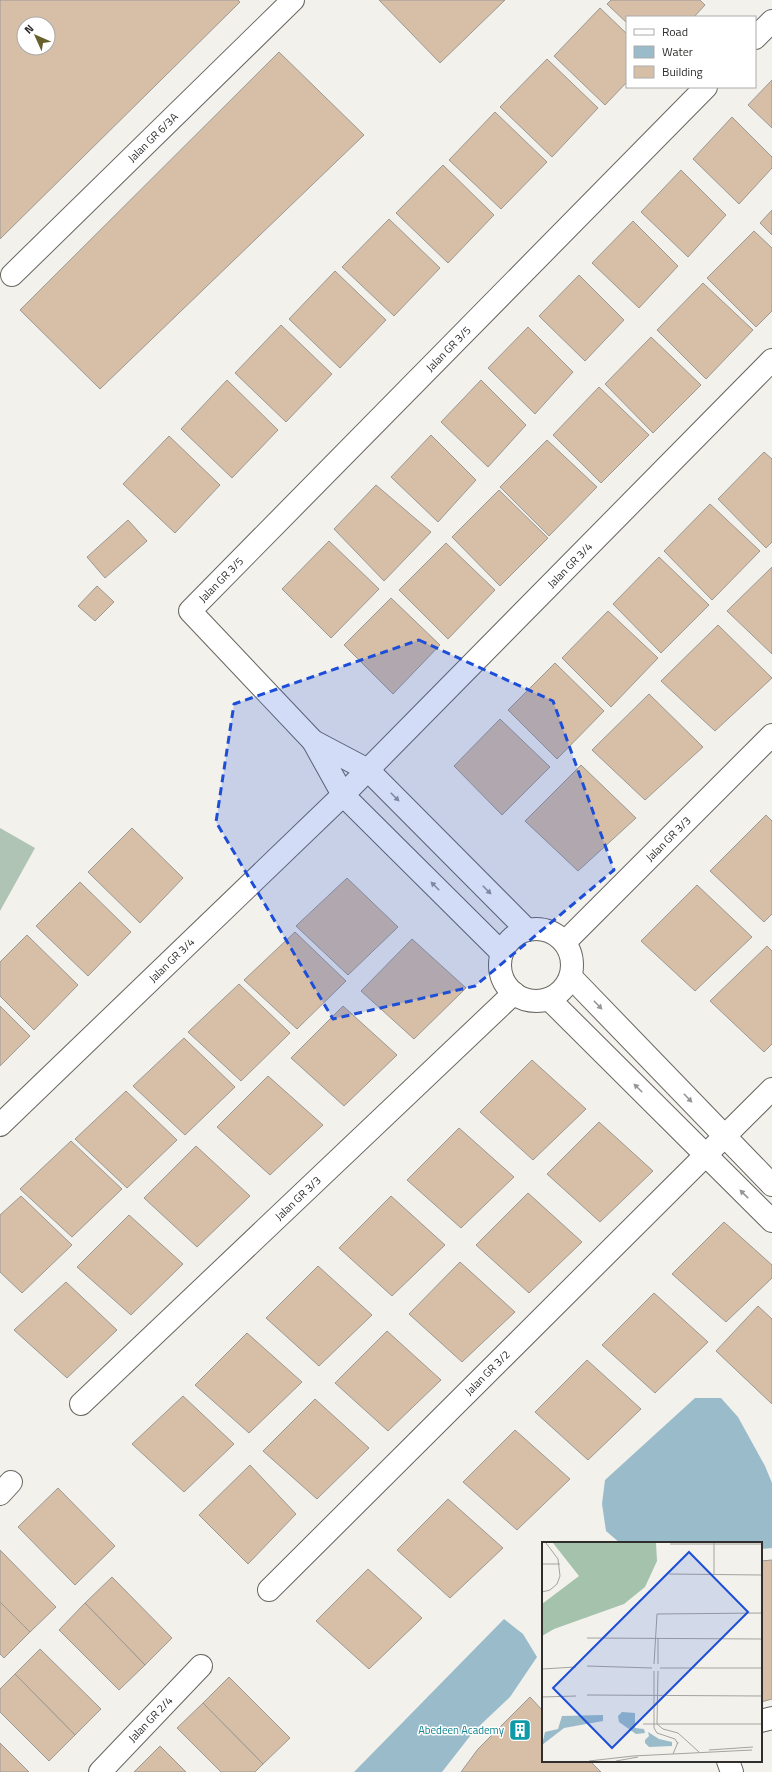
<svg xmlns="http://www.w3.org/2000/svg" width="772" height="1772" font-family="'Titillium Web',sans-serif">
<rect width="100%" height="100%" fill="#f3f1eb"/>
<path fill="#afc4b5" d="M0,828L35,848L0,911Z"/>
<g fill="#99bbca">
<path d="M695,1398H721L738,1417L765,1466L772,1483V1548L761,1549V1543H620L606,1531L602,1504L605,1480Z"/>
<path d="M504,1619L523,1634L537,1657L510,1697L474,1731L442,1772H354Z"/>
</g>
<g fill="#d6bfa6" stroke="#9c9893" fill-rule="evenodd">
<path d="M0,0H238L240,2L0,239ZM24,24H48V48H24Z"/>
<path d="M379,0H505L440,63Z"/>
<path d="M611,0H700L705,5L694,17H627V23L607,4Z"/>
<path d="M600,8L627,34V82L605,105L554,56Z"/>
<path d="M279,52L364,135L100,389L20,310Z"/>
<path d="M547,59L598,108L552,157L500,107Z"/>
<path d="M772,80V128L748,105Z"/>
<path d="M495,112L547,162L501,209L449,160Z"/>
<path d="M732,117L772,157V168L739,204L693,159Z"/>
<path d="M443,165L494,215L448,263L396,213Z"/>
<path d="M681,170L726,215L688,257L641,212Z"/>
<path d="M772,210V235L760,223Z"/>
<path d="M389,219L440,268L394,316L342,267Z"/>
<path d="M633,221L678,266L639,308L592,263Z"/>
<path d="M754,231L772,248V311L756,327L707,278Z"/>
<path d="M335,271L386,320L340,368L289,319Z"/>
<path d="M579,275L624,320L585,361L539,316Z"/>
<path d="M703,283L753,330L706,379L657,330Z"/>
<path d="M281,325L332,374L286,422L235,373Z"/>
<path d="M528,327L573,372L535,414L488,368Z"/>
<path d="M651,337L701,385L653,433L605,384Z"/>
<path d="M227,380L278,430L232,478L181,429Z"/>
<path d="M481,380L526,425L488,467L441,422Z"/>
<path d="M599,387L649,435L601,483L553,435Z"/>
<path d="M431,435L476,480L438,522L391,477Z"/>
<path d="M169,436L220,485L175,533L123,484Z"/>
<path d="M547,440L597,487L549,536L500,487Z"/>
<path d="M764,452L772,459V542L766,548L718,499Z"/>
<path d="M376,485L431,532L384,581L334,529Z"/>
<path d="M499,490L548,538L500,586L452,537Z"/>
<path d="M710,504L760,551L712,600L664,551Z"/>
<path d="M128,520L147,541L105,578L87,557Z"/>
<path d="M329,541L379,589L331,638L282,589Z"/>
<path d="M446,543L495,590L448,639L399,590Z"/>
<path d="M659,557L709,605L661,653L613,604Z"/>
<path d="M772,567V654L727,611Z"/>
<path d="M97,586L114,602L95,621L78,606Z"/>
<path d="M391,598L440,645L393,694L344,645Z"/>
<path d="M608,611L658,658L611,707L562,658Z"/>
<path d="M718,625L772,678L715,731L661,681Z"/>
<path d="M555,663L604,711L557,759L508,710Z"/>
<path d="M649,694L703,747L645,800L592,750Z"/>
<path d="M500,719L550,767L502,815L454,766Z"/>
<path d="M581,765L636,818L578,871L525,821Z"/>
<path d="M766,815L772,821V914L764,922L710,871Z"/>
<path d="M132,828L183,878L140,923L88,872Z"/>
<path d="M347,878L398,927L348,975L296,926Z"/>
<path d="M80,882L131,932L88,976L36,926Z"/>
<path d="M697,885L752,937L695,991L641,941Z"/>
<path d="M295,932L346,981L297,1029L244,980Z"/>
<path d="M27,935L78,985L34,1030L0,996V962Z"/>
<path d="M412,939L466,988L414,1039L361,991Z"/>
<path d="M767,946L772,951V1044L764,1052L710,1001Z"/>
<path d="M239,984L290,1033L241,1081L188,1032Z"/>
<path d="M0,1006L30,1036L0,1066Z"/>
<path d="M343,1006L397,1055L344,1106L291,1058Z"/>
<path d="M184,1038L235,1087L185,1135L133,1086Z"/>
<path d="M532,1060L586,1109L533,1160L480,1112Z"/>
<path d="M268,1076L323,1125L270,1175L217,1127Z"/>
<path d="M126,1091L177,1140L127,1188L75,1139Z"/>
<path d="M599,1122L653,1171L600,1222L547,1174Z"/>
<path d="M459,1128L514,1177L461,1228L407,1180Z"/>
<path d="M71,1141L122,1189L72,1237L20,1189Z"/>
<path d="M196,1146L250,1196L197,1247L144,1198Z"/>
<path d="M528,1193L582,1242L529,1293L476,1245Z"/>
<path d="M21,1196L72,1245L22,1293L0,1272V1215Z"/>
<path d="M391,1196L445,1245L392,1296L339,1248Z"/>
<path d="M129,1215L183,1264L131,1315L77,1267Z"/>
<path d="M724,1222L772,1265V1278L726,1322L672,1274Z"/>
<path d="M460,1262L515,1312L462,1362L409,1314Z"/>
<path d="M318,1266L372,1315L319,1366L266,1318Z"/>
<path d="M66,1282L117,1330L67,1378L14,1330Z"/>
<path d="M654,1293L708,1342L655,1393L602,1345Z"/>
<path d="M758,1306L772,1319V1404L716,1351Z"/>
<path d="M387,1331L441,1380L388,1431L335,1383Z"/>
<path d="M247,1333L302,1382L249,1433L195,1385Z"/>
<path d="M587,1360L641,1409L588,1460L535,1412Z"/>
<path d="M183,1396L234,1444L184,1492L132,1444Z"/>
<path d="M315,1399L369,1448L317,1499L263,1451Z"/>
<path d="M515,1430L570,1479L517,1530L463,1482Z"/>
<path d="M250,1465L296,1514L248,1564L199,1515Z"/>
<path d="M58,1488L115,1546L75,1585L18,1527Z"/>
<path d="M448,1499L503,1548L450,1598L397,1550Z"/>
<path d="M0,1550L56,1607L30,1632L0,1602Z"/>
<path d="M772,1560V1699L761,1702V1561Z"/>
<path d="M368,1569L422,1618L369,1669L316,1621Z"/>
<path d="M112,1577L172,1638L145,1665L85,1603Z"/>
<path d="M0,1602L30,1632L4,1658L0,1654Z"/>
<path d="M85,1603L145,1665L119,1690L59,1630Z"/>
<path d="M40,1649L101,1709L75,1735L15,1674Z"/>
<path d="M15,1674L75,1735L49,1761L0,1712V1689Z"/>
<path d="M229,1677L290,1738L263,1764L203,1703Z"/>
<path d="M530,1697L543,1711V1761H590L601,1772H461L478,1749Z"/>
<path d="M203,1703L263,1764L255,1772H221L177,1728Z"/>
<path d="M0,1743L29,1772H0Z"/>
<path d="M160,1746L186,1772H134Z"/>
</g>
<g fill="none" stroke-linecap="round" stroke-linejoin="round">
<g stroke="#686661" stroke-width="24">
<g id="minor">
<path d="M755,38L772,21"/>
<path id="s1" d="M12,275L293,0"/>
<path d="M313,741L368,770L527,930"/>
<circle cx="536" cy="965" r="36"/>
<path id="s2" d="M565,942L772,735"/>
<path id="s3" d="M502,953L343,795L313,741L190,611L706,87"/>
<path d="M571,977L772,1185"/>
<path d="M549,999L772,1221"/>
<path id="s4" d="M0,1125L343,795L772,360"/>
<path id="s5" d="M81,1404L514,993"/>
<path d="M0,1494L11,1482"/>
<path id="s6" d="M269,1590L772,1089"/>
<path d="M761,1721L772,1718"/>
<path d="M728,1761L732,1772"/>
<path id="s7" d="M100,1772L201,1666"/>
</g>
</g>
<use href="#minor" stroke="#fff" stroke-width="22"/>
</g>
<defs><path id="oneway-solid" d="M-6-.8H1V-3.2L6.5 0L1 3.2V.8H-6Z"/></defs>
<g fill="#979696">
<use href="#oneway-solid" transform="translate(395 797) rotate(45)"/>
<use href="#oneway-solid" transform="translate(435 886) rotate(-135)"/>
<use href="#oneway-solid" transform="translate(487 890) rotate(45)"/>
<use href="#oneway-solid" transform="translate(598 1005) rotate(46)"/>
<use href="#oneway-solid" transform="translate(638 1088) rotate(-135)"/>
<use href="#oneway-solid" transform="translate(688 1098) rotate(46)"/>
<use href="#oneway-solid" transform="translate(744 1194) rotate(-136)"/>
</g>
<path fill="#1d4ed8" fill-opacity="0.2" stroke="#1d4ed8" stroke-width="3" stroke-dasharray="8 5" stroke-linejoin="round" d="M419,640L553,701L614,870L475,986L333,1019L216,822L234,704Z"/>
<defs>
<g id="building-square" transform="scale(1.15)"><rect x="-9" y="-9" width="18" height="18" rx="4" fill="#0f9aa8" stroke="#fff"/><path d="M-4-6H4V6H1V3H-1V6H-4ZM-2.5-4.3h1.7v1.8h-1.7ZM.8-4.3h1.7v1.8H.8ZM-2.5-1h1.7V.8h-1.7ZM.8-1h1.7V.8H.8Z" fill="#fff"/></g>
</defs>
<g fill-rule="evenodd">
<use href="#building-square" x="520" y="1730"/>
</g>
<g text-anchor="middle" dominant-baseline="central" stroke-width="3" stroke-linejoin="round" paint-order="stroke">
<g font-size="11" fill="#2f2e2c" stroke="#fff">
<text stroke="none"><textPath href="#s1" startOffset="197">Jalan GR 6/3A</textPath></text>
<text stroke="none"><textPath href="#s3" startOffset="833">Jalan GR 3/5</textPath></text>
<text stroke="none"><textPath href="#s4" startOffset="799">Jalan GR 3/4</textPath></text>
<text stroke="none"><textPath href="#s3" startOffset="509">Jalan GR 3/5</textPath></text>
<text stroke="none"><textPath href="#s2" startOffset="146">Jalan GR 3/3</textPath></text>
<text stroke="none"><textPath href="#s4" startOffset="238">Jalan GR 3/4</textPath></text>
<text stroke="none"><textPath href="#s5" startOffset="299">Jalan GR 3/3</textPath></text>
<text stroke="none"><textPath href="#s6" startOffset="308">Jalan GR 3/2</textPath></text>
<text stroke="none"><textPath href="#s7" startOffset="73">Jalan GR 2/4</textPath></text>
</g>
<g font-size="11" fill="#0d838f" stroke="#fff" text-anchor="end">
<text x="504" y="1730">Abedeen Academy</text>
</g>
</g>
<g transform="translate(542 1542)">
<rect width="220" height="220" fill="#f3f1eb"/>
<path d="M11,1H114L115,19L103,45L82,62L12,87L0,94V62L37,34Z" fill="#a5c2ad"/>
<path d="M80,170L93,171V186L102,187L103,191L94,192L77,180L76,174ZM61,173V179L22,186L0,203L3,190L16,187L20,174ZM106,190L117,197L130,200V204L107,205L103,201V198L107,194Z" fill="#99bbca"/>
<path fill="none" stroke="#a5a39f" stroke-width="1" d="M128,2H220M0,22H18M127,32L220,33M172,33V1M0,50L8,48L15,42L18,34L16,17L4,1M45,96L220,97M116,96V122M112,122L115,72L220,71M45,124L110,126M118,126H220M0,127L34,125M112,129V186L115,191L133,197L136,202M116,129L115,182L121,187L136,191L157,210M45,153L220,154M0,155L34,154M101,182H220M167,208L211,205M131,212L136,200M47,219L91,214L210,208M74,219L96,215"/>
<path fill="#1d4ed8" fill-opacity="0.15" stroke="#1d4ed8" stroke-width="2" d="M147,10L206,70L70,206L11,146Z"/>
<rect width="220" height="220" fill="none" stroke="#2f2e2c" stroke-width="2"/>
</g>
<rect x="626" y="16" width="130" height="72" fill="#ffffff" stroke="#acabab"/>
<rect x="634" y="29" width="20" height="6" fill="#ffffff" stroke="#acabab"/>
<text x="662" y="36" font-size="12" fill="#2f2e2c">Road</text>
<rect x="634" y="46" width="20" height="12" fill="#99bbca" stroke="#acabab"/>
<text x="662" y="56" font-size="12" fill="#2f2e2c">Water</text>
<rect x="634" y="66" width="20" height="12" fill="#d6bfa6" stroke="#acabab"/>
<text x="662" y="76" font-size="12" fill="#2f2e2c">Building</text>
<g transform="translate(36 36) rotate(315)"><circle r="19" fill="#ffffff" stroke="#acabab"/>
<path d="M0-3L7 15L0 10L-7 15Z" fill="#675f2c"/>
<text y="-6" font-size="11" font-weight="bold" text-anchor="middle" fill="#2f2e2c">N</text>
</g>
</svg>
